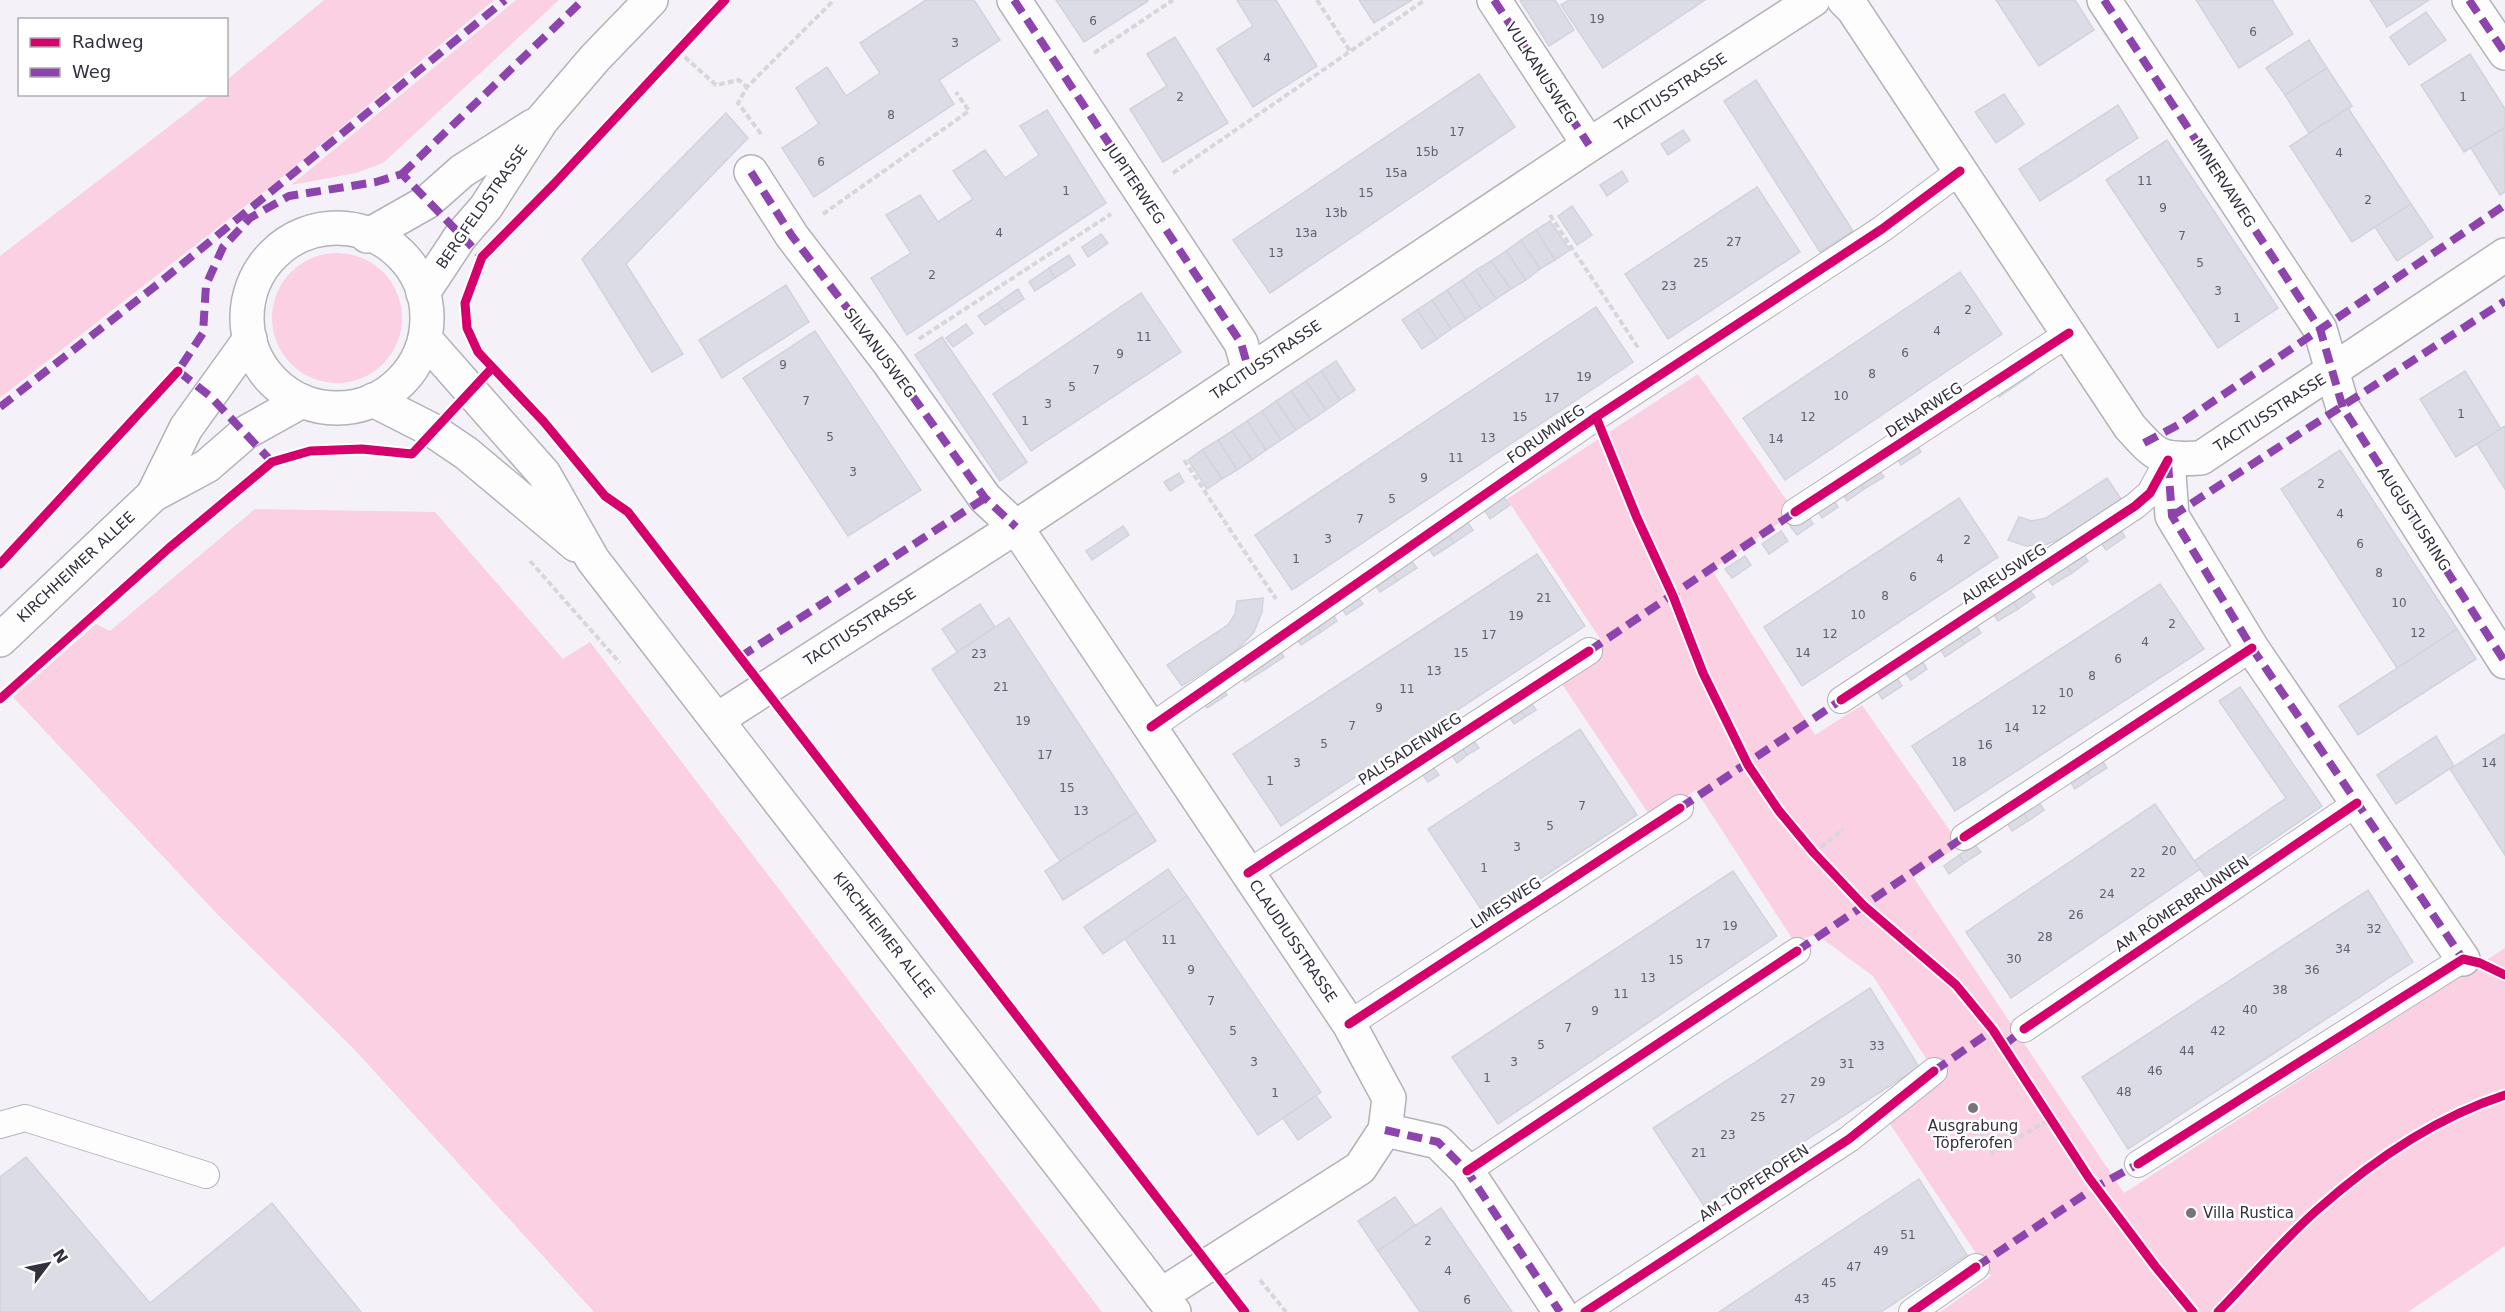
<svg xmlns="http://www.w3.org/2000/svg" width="2505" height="1312" font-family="'DejaVu Sans',sans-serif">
<rect width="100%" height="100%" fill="#f4f2f8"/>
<g fill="#fad0e2">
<path d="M324,0H494L271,186L0,398V256L210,95L226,94L227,80Z"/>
<path d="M516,0H559L383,163L356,173L291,185Z"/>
<circle cx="337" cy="318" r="65"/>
<path d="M1698,374L1795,512L1712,570L1815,735L1862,705L1960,845L1913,877L2124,1193L2505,948V1246L2408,1312H1940L1991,1276L1888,1121L1938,1077L1873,976L1817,935L1793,940L1696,790L1652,819L1552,669L1601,640L1507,499Z"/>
<path d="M255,509L435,512L563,659L590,642L1102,1312H594L353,1048L218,915L13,697L96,624L110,631Z"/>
</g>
<g fill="#dbdce5" stroke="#d2d3dc" stroke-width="1.5">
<path d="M926,0H974L1000,40L939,80L954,104L814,197L782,148L819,124L796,88L827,67L846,96L880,73L860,43Z"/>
<path d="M1056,0H1148V1L1084,42Z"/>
<path d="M1237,0H1276L1317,66L1253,107L1217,49L1253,26Z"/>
<path d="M1359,0H1412L1374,23Z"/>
<path d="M1520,0H1555L1574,30L1549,46Z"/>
<path d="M1569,0H1705L1603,68L1561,5Z"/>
<path d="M1996,0H2075L2094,30L2039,66Z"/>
<path d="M2196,0H2272L2293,34L2239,68Z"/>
<path d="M2370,0H2429L2387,27Z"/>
<path d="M2426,12L2446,40L2409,65L2390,37Z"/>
<path d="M1175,37L1228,123L1163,162L1130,109L1167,86L1147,54Z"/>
<path d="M2309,40L2327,68L2285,95L2266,68Z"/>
<path d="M2470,54L2505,109V127L2464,152L2421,85Z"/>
<path d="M2327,68L2352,106L2309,133L2285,95Z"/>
<path d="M1479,74L1515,127L1270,293L1233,240Z"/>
<path d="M1756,80L1853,231L1820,252L1724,101Z"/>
<path d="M2004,94L2024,124L1996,143L1975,112Z"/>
<path d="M2118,105L2138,138L2040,201L2019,169Z"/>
<path d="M2348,108L2411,204L2352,242L2290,146Z"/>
<path d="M1047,110L1106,203L907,335L871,278L911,253L886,215L920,195L938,222L973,199L953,171L985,150L1005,178L1039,155L1020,126Z"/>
<path d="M726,113L748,138L626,264L683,354L652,372L582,259Z"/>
<path d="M2504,128L2505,192L2500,195L2471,148Z"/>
<path d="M1683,130L1690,140L1668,155L1661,144Z"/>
<path d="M2167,140L2278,308L2218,348L2106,180Z"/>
<path d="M1622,171L1628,181L1607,196L1600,185Z"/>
<path d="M1757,187L1800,252L1668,339L1625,274Z"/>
<path d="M2411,204L2433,237L2397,261L2375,227Z"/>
<path d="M1572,206L1592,235L1577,245L1558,216Z"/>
<path d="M1550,221L1570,250L1555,260L1536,230Z"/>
<path d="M1536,230L1555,260L1540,269L1521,240Z"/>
<path d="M1101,234L1108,243L1088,257L1082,247Z"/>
<path d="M1521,240L1540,269L1526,280L1506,251Z"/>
<path d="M1506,251L1526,280L1511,289L1491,261Z"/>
<path d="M1069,255L1075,265L1055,278L1049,268Z"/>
<path d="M1491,261L1511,289L1496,299L1476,270Z"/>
<path d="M1049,268L1055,278L1035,291L1029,282Z"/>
<path d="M1476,270L1496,299L1481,309L1462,280Z"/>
<path d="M1960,272L2002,334L1785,480L1743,418Z"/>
<path d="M1462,280L1481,309L1466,319L1447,290Z"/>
<path d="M786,285L809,322L722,378L699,340Z"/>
<path d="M1018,289L1024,299L1004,312L998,303Z"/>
<path d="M1447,290L1466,319L1451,329L1432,300Z"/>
<path d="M1141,293L1181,352L1031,451L993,394Z"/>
<path d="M1432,300L1451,329L1437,339L1417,310Z"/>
<path d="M998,303L1004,312L985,325L978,316Z"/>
<path d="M1596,307L1633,362L1292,590L1255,535Z"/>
<path d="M1417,310L1437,339L1422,349L1402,320Z"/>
<path d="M966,324L973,333L953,347L946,338Z"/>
<path d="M815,331L921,490L848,536L743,378Z"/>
<path d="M942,337L1027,462L1000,481L915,355Z"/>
<path d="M1336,361L1355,390L1340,400L1321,371Z"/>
<path d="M2028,365L2034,373L1999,397L1993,389Z"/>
<path d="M1321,371L1340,400L1326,410L1306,381Z"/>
<path d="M2465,371L2501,429L2456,457L2420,399Z"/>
<path d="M1306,381L1326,410L1311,420L1291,391Z"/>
<path d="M1291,391L1311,420L1296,430L1276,401Z"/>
<path d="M1276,401L1296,430L1281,440L1262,411Z"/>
<path d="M1262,411L1281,440L1266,450L1247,421Z"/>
<path d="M1247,421L1266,450L1252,460L1232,431Z"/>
<path d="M2505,426V489L2477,444Z"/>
<path d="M1232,431L1252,460L1237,470L1218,440Z"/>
<path d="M1218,440L1237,470L1222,479L1202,450Z"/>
<path d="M1915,442L1921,452L1901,465L1895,455Z"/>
<path d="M1202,450L1222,479L1207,489L1188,460Z"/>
<path d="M2340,450L2457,629L2397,668L2281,489Z"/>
<path d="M1877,467L1884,477L1864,489L1858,480Z"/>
<path d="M1179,473L1184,482L1170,491L1164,482Z"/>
<path d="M2107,478L2121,499L2064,537L2045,545L2026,546L2008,540L2019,517L2032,521L2046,518Z"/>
<path d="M1858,480L1864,489L1847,501L1841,491Z"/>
<path d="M1503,496L1510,505L1490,519L1484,509Z"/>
<path d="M1832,497L1838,507L1822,518L1816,508Z"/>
<path d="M1959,498L1998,557L1802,686L1764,627Z"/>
<path d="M1807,514L1813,524L1797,535L1790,526Z"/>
<path d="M1466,520L1473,530L1454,543L1447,534Z"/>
<path d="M1123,526L1129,535L1092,560L1086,551Z"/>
<path d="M2119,527L2125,537L2106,550L2099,540Z"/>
<path d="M1781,531L1788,541L1769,554L1762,544Z"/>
<path d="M1447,534L1454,543L1434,556L1427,547Z"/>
<path d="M2082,552L2088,561L2072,573L2065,563Z"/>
<path d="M1537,554L1585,626L1281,826L1233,754Z"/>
<path d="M1745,556L1751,565L1732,578L1725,569Z"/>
<path d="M1410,559L1417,568L1397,581L1390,571Z"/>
<path d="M2065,563L2072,573L2052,585L2046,576Z"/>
<path d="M1390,571L1397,581L1380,592L1374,583Z"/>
<path d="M2160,584L2204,649L1955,811L1912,746Z"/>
<path d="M2028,588L2035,597L2018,609L2012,599Z"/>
<path d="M1356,594L1363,604L1346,615L1340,605Z"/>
<path d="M1263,598L1262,612L1254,632L1239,648L1182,686L1167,665L1228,625L1235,614L1237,601Z"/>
<path d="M2012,599L2018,609L1998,621L1992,612Z"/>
<path d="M980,604L995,627L957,652L942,629Z"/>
<path d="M1331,611L1337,621L1321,632L1314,623Z"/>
<path d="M1009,618L1137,812L1060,861L932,669Z"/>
<path d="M1314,623L1321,632L1301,645L1295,636Z"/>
<path d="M1975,623L1981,633L1964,644L1958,635Z"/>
<path d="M2457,629L2476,659L2358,735L2339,706Z"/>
<path d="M1958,635L1964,644L1945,657L1939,647Z"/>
<path d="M1278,647L1284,657L1264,670L1258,660Z"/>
<path d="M1921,659L1927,669L1911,680L1904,671Z"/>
<path d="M1258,660L1264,670L1245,682L1239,673Z"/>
<path d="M1896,676L1902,686L1882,699L1876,689Z"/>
<path d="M1221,685L1227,695L1207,708L1201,698Z"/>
<path d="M2240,687L2322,806L2210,883L2194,861L2286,798L2219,701Z"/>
<path d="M1529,699L1536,710L1525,717L1518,706Z"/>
<path d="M1518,706L1525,717L1514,724L1507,713Z"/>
<path d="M1580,729L1637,815L1485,915L1428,829Z"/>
<path d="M2505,734V855L2450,769Z"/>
<path d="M2436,736L2454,766L2396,804L2377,775Z"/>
<path d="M1471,737L1479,748L1467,755L1460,745Z"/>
<path d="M1460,745L1467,755L1457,763L1450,752Z"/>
<path d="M2102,760L2107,768L2091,778L2086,770Z"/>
<path d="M1431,764L1439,775L1428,782L1420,771Z"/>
<path d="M2086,770L2091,778L2075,789L2070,781Z"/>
<path d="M2039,802L2044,810L2028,821L2023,813Z"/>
<path d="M2155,804L2200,869L2011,998L1966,932Z"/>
<path d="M1137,812L1156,841L1063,900L1045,871Z"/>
<path d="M2023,813L2028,821L2012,831L2007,823Z"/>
<path d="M1975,845L1981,852L1964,863L1959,855Z"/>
<path d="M1959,855L1964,863L1949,874L1944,866Z"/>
<path d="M1168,869L1187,896L1103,954L1084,927Z"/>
<path d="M1733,871L1777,936L1498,1124L1452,1057Z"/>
<path d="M2368,890L2413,962L2128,1149L2082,1077Z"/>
<path d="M1187,896L1321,1092L1258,1135L1125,939Z"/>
<path d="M1870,988L1919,1067L1704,1206L1653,1128Z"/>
<path d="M1316,1096L1331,1117L1298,1140L1283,1118Z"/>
<path d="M26,1157L150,1303L272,1203L361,1312H0V1177Z"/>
<path d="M1919,1179L1967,1255L1881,1312H1719Z"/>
<path d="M1395,1197L1415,1225L1378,1251L1358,1221Z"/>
<path d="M1441,1208L1512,1312H1420L1378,1251Z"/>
</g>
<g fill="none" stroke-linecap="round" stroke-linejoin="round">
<g stroke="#b4b1b9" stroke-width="28">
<g id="service">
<path d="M1795,512L2069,333"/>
<path d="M1841,700L2135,506L2150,493L2168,460"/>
<path d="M1151,727L1596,417L1882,229L1960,171"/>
<path d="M1964,837L2252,648"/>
<path d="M1248,873L1589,651"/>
<path d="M1349,1024L1680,808"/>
<path d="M2024,1029L2357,803"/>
<path d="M0,1125L25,1118L206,1175"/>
<path d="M2138,1164L2463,959"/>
<path d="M1467,1171L1797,951"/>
<path d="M1585,1312L1849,1139L1934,1071"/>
<path d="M1912,1312L1976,1267"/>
</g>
</g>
<g stroke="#b4b1b9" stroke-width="36">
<g id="minor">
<path d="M1014,0L1241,343L1249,371"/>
<path d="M1494,0L1589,145"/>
<path d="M1844,0L1853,9L2130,427C2158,458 2160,460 2201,458L2505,255"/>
<path d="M2104,0L2320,329L2343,408L2505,662"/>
<path d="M2469,0L2505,53"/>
<path d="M751,172L792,236L887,360L985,498L1016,527L1349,1024L1389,1098L1385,1130L1360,1168L1161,1295"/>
<circle cx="337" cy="318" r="90"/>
<path d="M367,236L427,202L462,171L533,126"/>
<path d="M423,293L460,237L486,207L542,120L595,58L651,0"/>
<path d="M425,339L544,474L593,560L1174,1312"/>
<path d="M373,400L432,430L466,453L576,545"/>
<path d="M2168,460L2172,516L2252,648L2463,959"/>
<path d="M153,495L186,428L250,339"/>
<path d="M0,640L153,495L207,466L245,433L302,401"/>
<path d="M718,719L1016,527L1589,145L1813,0"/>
<path d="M1385,1130L1438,1142L1467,1171L1560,1312"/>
</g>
</g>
<g stroke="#d7d6d9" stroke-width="4" stroke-dasharray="6 3" stroke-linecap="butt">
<path d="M1317,0L1350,51"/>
<path d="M678,51L716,85L739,80L747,87"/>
<path d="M1094,53L1173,0"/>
<path d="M761,134L738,103L747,87L834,0"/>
<path d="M1173,173L1425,0"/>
<path d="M823,214L969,111L956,92"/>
<path d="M1550,215L1639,349"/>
<path d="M919,339L1111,214"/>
<path d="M1184,460L1276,599"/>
<path d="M602,493L628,512L740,657"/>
<path d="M530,561L620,663"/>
<path d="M790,723L1185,1233"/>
<path d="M1814,853L1843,829"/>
<path d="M1981,1133L1993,1153L2050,1119"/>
<path d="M1260,1280L1286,1312"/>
<path d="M1234,1297L1245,1312"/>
</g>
<use href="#service" stroke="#fdfdfe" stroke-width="26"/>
<use href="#minor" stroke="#fdfdfe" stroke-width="33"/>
<g stroke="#8e44ad" stroke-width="8" stroke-dasharray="15 8" stroke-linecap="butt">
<path d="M1014,0L1241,343L1249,371"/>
<path d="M1494,0L1589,145"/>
<path d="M2104,0L2320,329L2343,408L2505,662"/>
<path d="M2469,0L2505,53"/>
<path d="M751,172L792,236L887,360L985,498L1016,527"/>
<path d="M402,174L583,0"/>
<path d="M0,407L158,284L505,0"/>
<path d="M2144,443L2178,425L2505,205"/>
<path d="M272,462L211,397L178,371L203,333L206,285L223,247L250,218L289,196L376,182L402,174L482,257"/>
<path d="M2168,463L2172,516L2252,648L2463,959L2467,960"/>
<path d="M2172,516L2505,301"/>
<path d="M1589,651L1795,512"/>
<path d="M740,657L985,498"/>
<path d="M1680,808L1841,700"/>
<path d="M1797,951L1964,837"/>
<path d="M2003,1046L2024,1029"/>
<path d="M1934,1071L1993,1030"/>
<path d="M1385,1130L1438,1142L1467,1171L1560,1312"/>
<path d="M1976,1267L2096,1187L2138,1164"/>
</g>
<g stroke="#fff" stroke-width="13">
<g id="cycleway">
<path d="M725,0L554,184L482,257L465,303L467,328L478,352L544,422L605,496L628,512L1245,1312"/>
<path d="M1596,417L1637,518L1673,596L1703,673L1748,765L1779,811L1814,853L1864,906L1956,985L1993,1030L2089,1178L2155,1266L2193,1312"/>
<path d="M1795,512L2069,333"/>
<path d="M0,564L178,371"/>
<path d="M0,699L169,548L272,462L310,451L362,449L412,454L492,368"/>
<path d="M1841,700L2135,506L2150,493L2168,460"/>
<path d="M1151,727L1596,417L1882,229L1960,171"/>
<path d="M1964,837L2252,648"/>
<path d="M1248,873L1589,651"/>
<path d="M1349,1024L1680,808"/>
<path d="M2024,1029L2357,803"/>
<path d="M2138,1164L2463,959L2480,963L2505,975"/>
<path d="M1467,1171L1797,951"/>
<path d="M1585,1312L1849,1139L1934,1071"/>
<path d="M1912,1312L1976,1267"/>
<path d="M2218,1312C2251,1278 2282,1241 2317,1210C2371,1162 2437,1117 2505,1095"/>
</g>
</g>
<use href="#cycleway" stroke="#d6006c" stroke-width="9"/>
</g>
<g fill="#77747e" stroke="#fff" stroke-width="2">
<circle cx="1973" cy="1108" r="6"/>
<circle cx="2191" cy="1213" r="6"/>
</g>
<g text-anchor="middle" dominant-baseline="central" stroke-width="5" stroke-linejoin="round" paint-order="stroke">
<g font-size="12" fill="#605e6a">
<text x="1597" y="19">19</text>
<text x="1093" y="21">6</text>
<text x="2253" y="32">6</text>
<text x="955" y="43">3</text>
<text x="1267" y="58">4</text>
<text x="1180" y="97">2</text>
<text x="2463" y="97">1</text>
<text x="891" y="115">8</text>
<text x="1457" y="132">17</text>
<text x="1427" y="152">15b</text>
<text x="2339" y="153">4</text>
<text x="821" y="162">6</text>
<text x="1396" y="173">15a</text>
<text x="2145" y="181">11</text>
<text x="1066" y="191">1</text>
<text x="1366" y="193">15</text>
<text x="2368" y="200">2</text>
<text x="2163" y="208">9</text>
<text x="1336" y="213">13b</text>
<text x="999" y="233">4</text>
<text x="1306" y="233">13a</text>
<text x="2182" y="236">7</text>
<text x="1734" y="242">27</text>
<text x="1276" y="253">13</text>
<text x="1701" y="263">25</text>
<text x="2200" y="263">5</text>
<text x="932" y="275">2</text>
<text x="1669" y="286">23</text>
<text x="2218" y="291">3</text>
<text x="1968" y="310">2</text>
<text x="2237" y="318">1</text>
<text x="1937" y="331">4</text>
<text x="1144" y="337">11</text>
<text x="1905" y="353">6</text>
<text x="1120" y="354">9</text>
<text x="783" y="365">9</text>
<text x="1096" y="370">7</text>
<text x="1872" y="374">8</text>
<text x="1584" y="377">19</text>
<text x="1072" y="387">5</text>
<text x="1841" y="396">10</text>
<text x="1552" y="398">17</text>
<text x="806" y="401">7</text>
<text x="1048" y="404">3</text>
<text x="2461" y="414">1</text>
<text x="1520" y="417">15</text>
<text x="1808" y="417">12</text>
<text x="1025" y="421">1</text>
<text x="830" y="437">5</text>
<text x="1488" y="438">13</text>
<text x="1776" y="439">14</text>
<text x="1456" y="458">11</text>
<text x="853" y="472">3</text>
<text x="1424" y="478">9</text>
<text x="2321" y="484">2</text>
<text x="1392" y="499">5</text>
<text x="2340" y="514">4</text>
<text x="1360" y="519">7</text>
<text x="1328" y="539">3</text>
<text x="1967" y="540">2</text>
<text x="2360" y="544">6</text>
<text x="1296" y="559">1</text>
<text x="1940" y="559">4</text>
<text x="2379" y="573">8</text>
<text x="1913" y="577">6</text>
<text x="1885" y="596">8</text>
<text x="1544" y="598">21</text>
<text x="2399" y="603">10</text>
<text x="1858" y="615">10</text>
<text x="1516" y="616">19</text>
<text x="2172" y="624">2</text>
<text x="2418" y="633">12</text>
<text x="1830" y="634">12</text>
<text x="1489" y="635">17</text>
<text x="2145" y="642">4</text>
<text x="1461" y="653">15</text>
<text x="1803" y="653">14</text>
<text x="979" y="654">23</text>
<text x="2118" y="659">6</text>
<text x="1434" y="671">13</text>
<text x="2092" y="676">8</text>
<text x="1001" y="687">21</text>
<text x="1407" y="689">11</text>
<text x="2066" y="693">10</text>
<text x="1379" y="708">9</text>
<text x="2039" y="710">12</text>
<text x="1023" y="721">19</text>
<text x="1352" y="726">7</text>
<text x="2012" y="728">14</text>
<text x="1324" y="744">5</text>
<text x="1985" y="745">16</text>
<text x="1045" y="755">17</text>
<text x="1959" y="762">18</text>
<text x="1297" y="763">3</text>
<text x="2489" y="763">14</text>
<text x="1270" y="781">1</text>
<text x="1067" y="788">15</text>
<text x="1582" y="806">7</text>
<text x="1081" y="811">13</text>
<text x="1550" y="826">5</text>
<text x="1517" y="847">3</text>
<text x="2169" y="851">20</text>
<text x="1484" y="868">1</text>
<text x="2138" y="873">22</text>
<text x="2107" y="894">24</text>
<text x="2076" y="915">26</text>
<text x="1730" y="926">19</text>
<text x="2374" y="929">32</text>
<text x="2045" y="937">28</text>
<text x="1169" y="940">11</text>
<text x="1703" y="944">17</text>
<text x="2343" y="949">34</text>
<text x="2014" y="959">30</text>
<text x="1676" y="960">15</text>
<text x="1191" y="970">9</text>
<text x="2312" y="970">36</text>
<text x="1648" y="978">13</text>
<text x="2280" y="990">38</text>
<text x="1621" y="994">11</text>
<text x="1211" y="1001">7</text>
<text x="2250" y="1010">40</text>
<text x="1595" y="1011">9</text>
<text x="1568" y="1028">7</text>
<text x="1233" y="1031">5</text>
<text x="2218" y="1031">42</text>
<text x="1541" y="1045">5</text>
<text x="1877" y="1046">33</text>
<text x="2187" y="1051">44</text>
<text x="1254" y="1062">3</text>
<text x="1514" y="1062">3</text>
<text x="1847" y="1064">31</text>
<text x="2155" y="1071">46</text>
<text x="1487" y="1078">1</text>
<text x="1818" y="1082">29</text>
<text x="2124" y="1092">48</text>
<text x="1275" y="1093">1</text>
<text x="1788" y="1099">27</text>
<text x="1758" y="1117">25</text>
<text x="1728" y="1135">23</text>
<text x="1699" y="1153">21</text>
<text x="1908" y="1235">51</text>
<text x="1428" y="1241">2</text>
<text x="1881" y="1251">49</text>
<text x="1854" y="1267">47</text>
<text x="1448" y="1271">4</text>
<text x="1829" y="1283">45</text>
<text x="1802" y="1299">43</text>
<text x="1467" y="1300">6</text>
</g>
<g font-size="15" fill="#34303d" stroke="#fff">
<text transform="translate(1541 73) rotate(57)">VULKANUSWEG</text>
<text transform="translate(1671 92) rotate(-33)">TACITUSSTRASSE</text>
<text transform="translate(2224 183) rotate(57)">MINERVAWEG</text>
<text transform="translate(1135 184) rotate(56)">JUPITERWEG</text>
<text transform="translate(482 207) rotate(-55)">BERGFELDSTRASSE</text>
<text transform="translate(880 353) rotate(53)">SILVANUSWEG</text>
<text transform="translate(1266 360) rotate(-34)">TACITUSSTRASSE</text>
<text transform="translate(1924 410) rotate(-33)">DENARWEG</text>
<text transform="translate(2270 413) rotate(-33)">TACITUSSTRASSE</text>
<text transform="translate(1546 434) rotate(-35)">FORUMWEG</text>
<text transform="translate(2414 519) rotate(57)">AUGUSTUSRING</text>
<text transform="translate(76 567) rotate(-43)">KIRCHHEIMER ALLEE</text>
<text transform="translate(2004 574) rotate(-33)">AUREUSWEG</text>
<text transform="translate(860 627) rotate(-33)">TACITUSSTRASSE</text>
<text transform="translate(1410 749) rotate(-33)">PALISADENWEG</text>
<text transform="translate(1506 903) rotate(-33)">LIMESWEG</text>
<text transform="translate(2182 904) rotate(-34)">AM RÖMERBRUNNEN</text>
<text transform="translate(884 935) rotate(52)">KIRCHHEIMER ALLEE</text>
<text transform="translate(1293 941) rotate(56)">CLAUDIUSSTRASSE</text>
<text transform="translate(1754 1183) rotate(-33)">AM TÖPFEROFEN</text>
</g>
<g font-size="15" fill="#34303d" stroke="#fff">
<text x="1973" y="1126">Ausgrabung<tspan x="1973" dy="17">Töpferofen</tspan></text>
<text x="2203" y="1213" text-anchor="start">Villa Rustica</text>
</g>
</g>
<rect x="18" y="18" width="210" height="78" fill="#ffffff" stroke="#aeacb1" stroke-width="1.5"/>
<rect x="30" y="38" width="30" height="9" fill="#d6006c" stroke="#aeacb1" stroke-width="1.5"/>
<text x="72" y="48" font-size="18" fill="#34303d">Radweg</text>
<rect x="30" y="68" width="30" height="9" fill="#8e44ad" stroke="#aeacb1" stroke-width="1.5"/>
<text x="72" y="78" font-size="18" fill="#34303d">Weg</text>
<g transform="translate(48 1264) rotate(58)" stroke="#ffffff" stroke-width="4.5" paint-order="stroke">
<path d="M0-4.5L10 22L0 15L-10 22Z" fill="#34303d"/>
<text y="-9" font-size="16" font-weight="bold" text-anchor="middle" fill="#34303d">N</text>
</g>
</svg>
